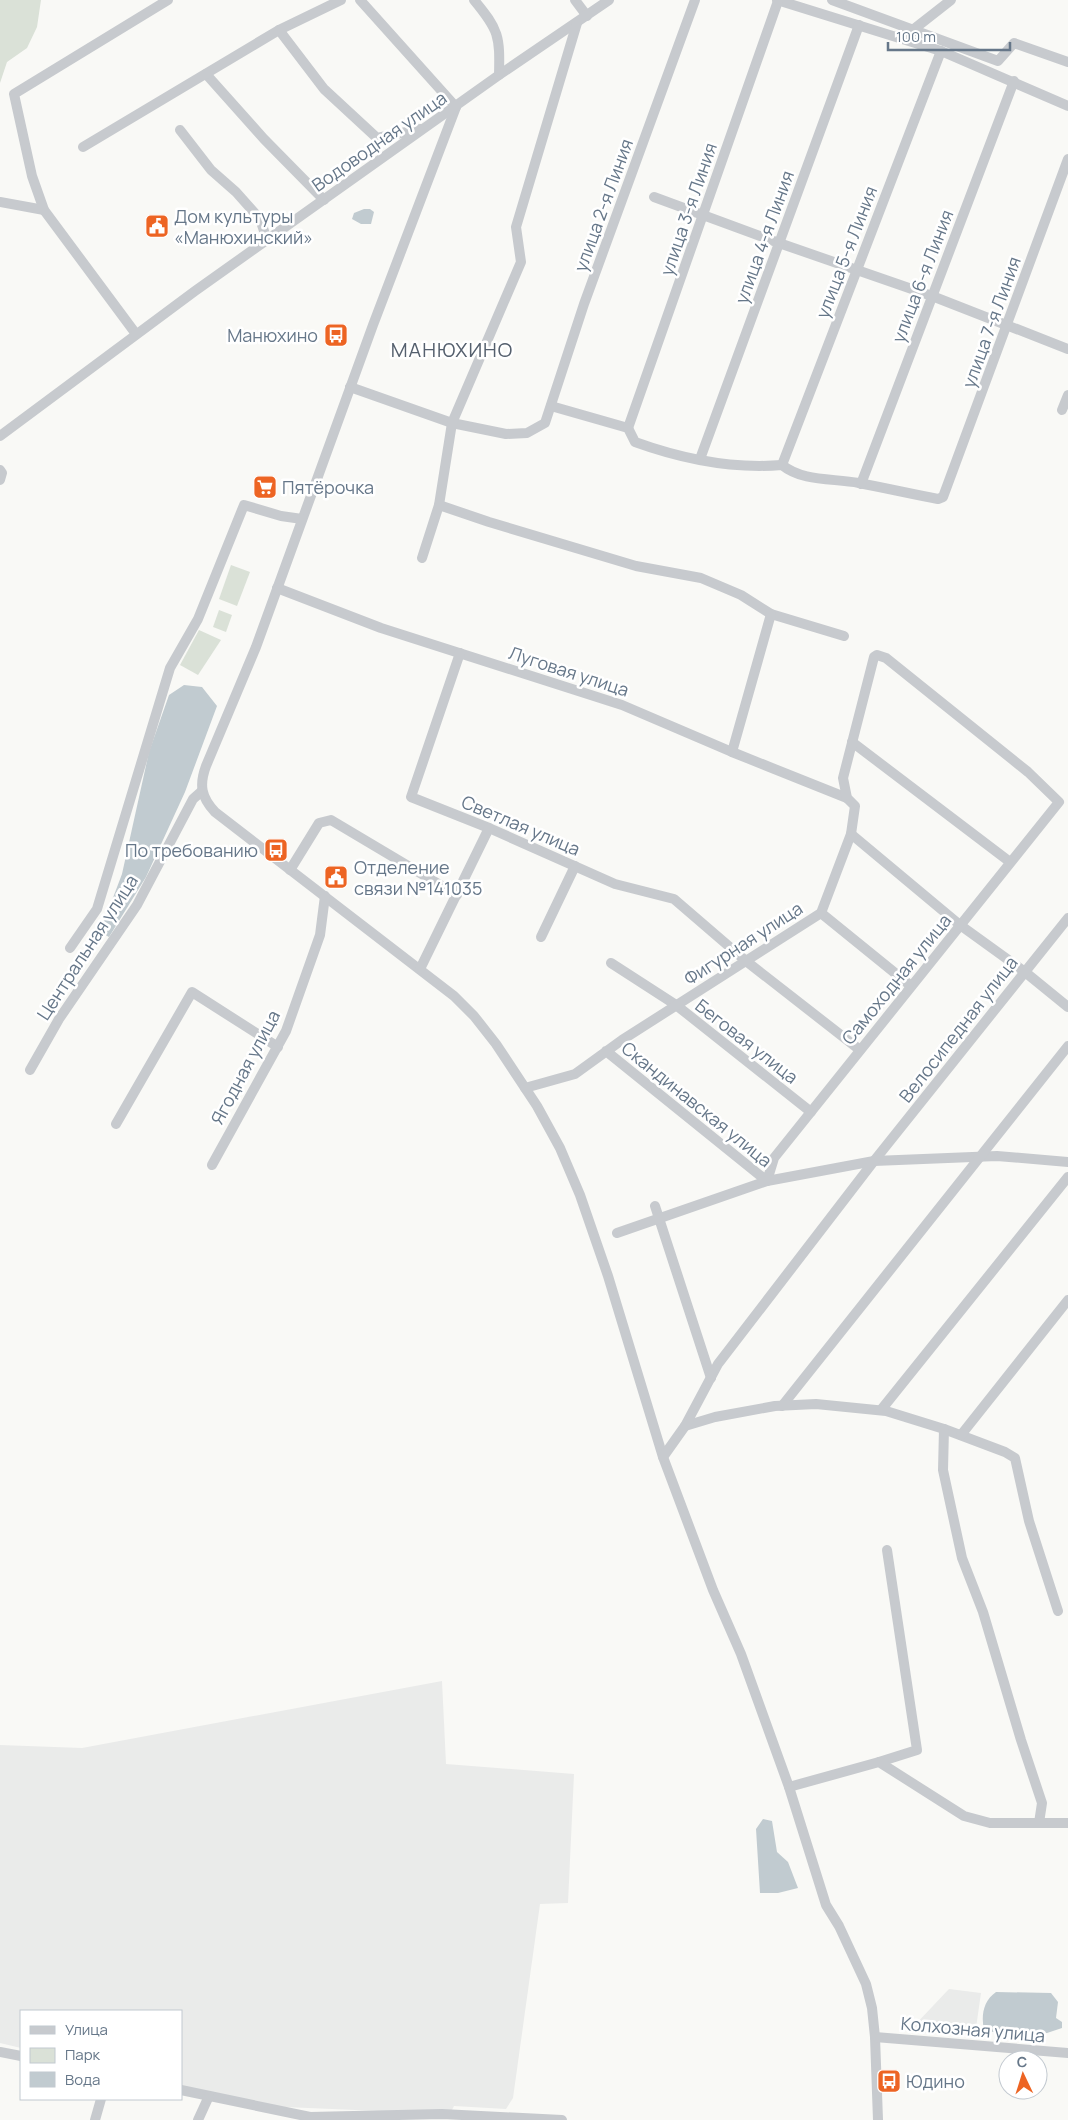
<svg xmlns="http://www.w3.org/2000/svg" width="1068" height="2120" font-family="Manrope,sans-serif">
<rect width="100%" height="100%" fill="#f9f9f6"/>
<g fill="#eaebea">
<path d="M442,1681L446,1764L574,1774L568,1903L540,1904L513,2098L506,2109L454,2106L450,2114L261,2106L181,2087V2011H21V2048L0,2043V1745L82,1748Z"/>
<path d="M949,1989L981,1993L975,2035L912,2032L914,2026Z"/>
</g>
<g fill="#dae1d7">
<path d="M0,0H41L37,27L27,48L7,62L0,83Z"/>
<path d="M231,565L250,572L237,606L219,599Z"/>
<path d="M219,610L232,615L226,632L213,627Z"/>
<path d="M199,630L221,640L198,675L180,665Z"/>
</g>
<g fill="#c1cbd0">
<path d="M364,209H370L374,212L371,224H361L352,219L354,213Z"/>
<path d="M184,685L202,687L217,706L185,792L146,877L109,937L100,932L122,874L149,752L169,695Z"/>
<path d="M763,1819L772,1821L777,1852L788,1862L798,1888L778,1893H760L756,1829Z"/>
<path d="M996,1992L1051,1993L1058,2002L1056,2018L1062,2022V2028L1047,2033L1005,2030L993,2032L984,2030C981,2016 983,2001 996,1992Z"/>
</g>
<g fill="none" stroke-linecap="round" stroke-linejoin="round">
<g stroke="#c7cace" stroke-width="10">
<path d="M360,0L456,107"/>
<path d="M474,0C499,30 500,36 499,75"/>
<path d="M575,0L587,16"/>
<path d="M777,0L941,51L1068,106"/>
<path d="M832,0L998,61L1014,43L1068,62"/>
<path d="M914,29L951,0"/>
<path d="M279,30L324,89L377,138L421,129"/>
<path d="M206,74L264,139L324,200"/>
<path d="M456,107L373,325L256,647L206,766C199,785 201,797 215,812L454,996L474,1016L496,1044L537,1106L560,1148L580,1195L608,1276L663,1457L713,1590L741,1654L789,1787L826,1905L839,1926L866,1984L872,2008L875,2037L878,2120"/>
<path d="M180,130L211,170L236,192L260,219L267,240"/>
<path d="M83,147L279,30L341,0"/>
<path d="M654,197L779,243L932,296L1068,349"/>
<path d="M0,202L44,210"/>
<path d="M136,334L44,210L32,176L14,94L168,0"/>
<path d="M350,387L452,423L506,434L527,433L545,423L584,304L695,0"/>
<path d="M551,406L628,428L635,442C682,459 733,469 782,465C803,482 833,478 859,483C885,488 912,494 938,499L943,497L1068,159"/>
<path d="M1062,410L1068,395"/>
<path d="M628,428L778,1"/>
<path d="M0,436L195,291L499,75L609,0"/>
<path d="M700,459L859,25"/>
<path d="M782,465L941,51"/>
<path d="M0,470L2,473L0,480"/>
<path d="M861,484L1014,81"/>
<path d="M439,505L489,522L636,566L701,578L741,595L771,614L844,636"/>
<path d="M422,558L439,505L452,423L521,262L516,227L577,23"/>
<path d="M277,588L381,628L622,705L732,752L847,798"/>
<path d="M460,653L411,797L489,828L615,884L674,899L746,961L860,1050"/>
<path d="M852,742L1010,862"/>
<path d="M732,752L771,614"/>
<path d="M851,834L960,925L1025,972L1068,1007"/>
<path d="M290,870L319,823L331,820L457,895"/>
<path d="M821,913L911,986"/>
<path d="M541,937L575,866"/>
<path d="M70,948L97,909L170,668L198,619L244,505L281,516L302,519"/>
<path d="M611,963L676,1005L811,1112"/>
<path d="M420,969L489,828"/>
<path d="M30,1070L59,1019L137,905L193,799L202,791"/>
<path d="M525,1088L575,1074L622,1040L821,913L851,834L855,806L847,798L843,778L874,657L877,655L886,658L1028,772L1059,802L774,1158L767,1181L606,1051"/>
<path d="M116,1124L192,992L278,1047"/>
<path d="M212,1165L286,1031L320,935L325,896"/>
<path d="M655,1206L711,1378"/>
<path d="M617,1233L767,1181L874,1161L997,1156L1068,1162"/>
<path d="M782,1406L1068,1046"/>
<path d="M881,1410L1068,1177"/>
<path d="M685,1426L715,1417L775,1406L816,1404L886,1411L944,1429L1005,1452L1015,1458L1029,1521L1058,1611"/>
<path d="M944,1429L943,1470L962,1558L983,1612L1021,1740L1042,1803L1039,1823"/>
<path d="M961,1435L1068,1300"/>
<path d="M663,1457L685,1426L718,1364L874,1161L1068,918"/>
<path d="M879,1762L917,1750L887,1550"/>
<path d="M789,1787L879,1762L964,1816L990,1823H1068"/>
<path d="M875,2037L1068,2053"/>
<path d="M0,2052L21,2056"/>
<path d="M181,2090L310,2117L442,2114L562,2120"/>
<path d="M95,2120L101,2099"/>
<path d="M198,2120L209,2096"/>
</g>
</g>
<defs>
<g id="civic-square" transform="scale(1.25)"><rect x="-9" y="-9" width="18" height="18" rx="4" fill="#ed6423" stroke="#fff"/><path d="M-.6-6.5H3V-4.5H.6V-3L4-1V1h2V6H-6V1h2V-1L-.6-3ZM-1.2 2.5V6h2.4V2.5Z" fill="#fff"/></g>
<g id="bus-square" transform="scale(1.25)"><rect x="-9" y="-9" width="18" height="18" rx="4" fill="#ed6423" stroke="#fff"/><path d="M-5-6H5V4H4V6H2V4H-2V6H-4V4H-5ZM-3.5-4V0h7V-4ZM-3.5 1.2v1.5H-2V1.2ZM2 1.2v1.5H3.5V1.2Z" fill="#fff"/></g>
<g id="supermarket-square" transform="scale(1.25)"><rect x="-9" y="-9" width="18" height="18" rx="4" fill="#ed6423" stroke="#fff"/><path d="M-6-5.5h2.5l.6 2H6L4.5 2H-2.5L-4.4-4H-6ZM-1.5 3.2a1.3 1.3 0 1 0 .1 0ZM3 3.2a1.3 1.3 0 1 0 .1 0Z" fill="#fff"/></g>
</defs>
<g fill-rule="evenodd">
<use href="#civic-square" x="157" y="226"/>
<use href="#bus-square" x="336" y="335"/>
<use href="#supermarket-square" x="265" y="487"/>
<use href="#bus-square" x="276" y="850"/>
<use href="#civic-square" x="336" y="877"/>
<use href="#bus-square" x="889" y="2081"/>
</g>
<g text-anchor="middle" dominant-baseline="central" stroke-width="5" stroke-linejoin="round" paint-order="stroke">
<g font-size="18" fill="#667789" stroke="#fff">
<text transform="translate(379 141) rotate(-35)">Водоводная улица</text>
<text transform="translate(603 205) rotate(-70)">улица 2-я Линия</text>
<text transform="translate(688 209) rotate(-71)">улица 3-я Линия</text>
<text transform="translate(764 237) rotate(-70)">улица 4-я Линия</text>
<text transform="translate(846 252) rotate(-69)">улица 5-я Линия</text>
<text transform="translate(922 276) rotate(-69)">улица 6-я Линия</text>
<text transform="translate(991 322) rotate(-70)">улица 7-я Линия</text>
<text transform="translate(569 671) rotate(18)">Луговая улица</text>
<text transform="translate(521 825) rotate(23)">Светлая улица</text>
<text transform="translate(743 943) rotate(-33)">Фигурная улица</text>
<text transform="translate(87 947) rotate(-57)">Центральная улица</text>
<text transform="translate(896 979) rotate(-51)">Самоходная улица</text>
<text transform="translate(958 1029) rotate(-52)">Велосипедная улица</text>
<text transform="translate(747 1041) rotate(38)">Беговая улица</text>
<text transform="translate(245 1067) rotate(-62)">Ягодная улица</text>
<text transform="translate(697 1104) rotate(39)">Скандинавская улица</text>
<text transform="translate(973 2029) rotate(5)">Колхозная улица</text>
</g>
<g font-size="18" fill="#667789" stroke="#fff" text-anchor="start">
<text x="174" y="216">Дом культуры<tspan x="174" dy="21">«Манюхинский»</tspan></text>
<text x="318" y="335" text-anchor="end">Манюхино</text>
<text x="282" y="487">Пятёрочка</text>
<text x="258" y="850" text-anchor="end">По требованию</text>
<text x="354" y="867">Отделение<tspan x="354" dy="21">связи №141035</tspan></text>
<text x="906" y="2081">Юдино</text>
</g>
<g font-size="20" letter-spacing="1" fill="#55606e" stroke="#fff">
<text x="452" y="349">МАНЮХИНО</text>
</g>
</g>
<rect x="20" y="2010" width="162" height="90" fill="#ffffff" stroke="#c2c9d0"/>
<rect x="30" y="2026" width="25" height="8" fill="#c7cace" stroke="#c2c9d0"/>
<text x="65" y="2035" font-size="15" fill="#667789">Улица</text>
<rect x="30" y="2048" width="25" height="15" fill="#dae1d7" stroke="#c2c9d0"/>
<text x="65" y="2060" font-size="15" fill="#667789">Парк</text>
<rect x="30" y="2072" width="25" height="15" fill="#c1cbd0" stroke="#c2c9d0"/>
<text x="65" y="2085" font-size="15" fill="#667789">Вода</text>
<g transform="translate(1023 2075) rotate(356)"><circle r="24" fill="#ffffff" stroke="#c2c9d0"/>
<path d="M0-4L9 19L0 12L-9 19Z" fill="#ed6423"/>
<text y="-8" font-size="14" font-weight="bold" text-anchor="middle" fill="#667789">С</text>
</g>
<path d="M888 42v8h122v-8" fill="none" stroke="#667789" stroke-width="2.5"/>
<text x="896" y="42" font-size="15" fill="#667789" stroke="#ffffff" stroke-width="4" paint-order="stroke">100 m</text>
</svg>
